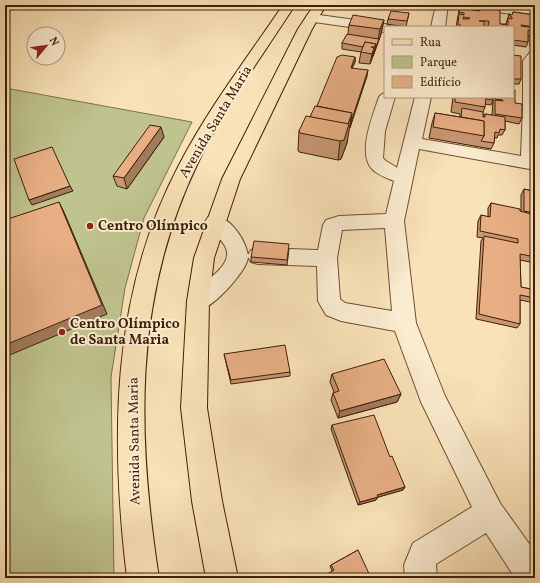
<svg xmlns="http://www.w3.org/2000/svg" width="540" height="583" font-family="Vollkorn,serif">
<rect width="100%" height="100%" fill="#f9e2b7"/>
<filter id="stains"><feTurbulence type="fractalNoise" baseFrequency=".005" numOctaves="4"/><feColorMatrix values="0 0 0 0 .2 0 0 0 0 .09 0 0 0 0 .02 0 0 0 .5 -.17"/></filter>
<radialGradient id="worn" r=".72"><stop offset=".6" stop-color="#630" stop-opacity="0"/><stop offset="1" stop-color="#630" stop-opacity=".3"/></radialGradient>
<path fill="#bfc38d" stroke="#7e714a" d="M5,88L192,122L144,218L125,288L111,377L114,578H5Z"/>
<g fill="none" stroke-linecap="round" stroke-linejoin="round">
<g stroke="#6d5033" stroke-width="2">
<g id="minor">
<path d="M436,5H448L445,27H431Z"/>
<path d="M469,5H503L535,9V17L475,9L471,8Z"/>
<path d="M312,14L385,24L391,27H385V32L307,21L306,18L307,15Z"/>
<path d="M535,51V170L419,149L404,221L416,323L445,396L500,503L535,552V578H515L486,533L436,564L437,578H405L404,565L413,543L472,507L421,402L395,331L341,321L326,315L318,301L317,266L258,264L251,262L248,257C247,271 213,308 199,310C196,310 193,308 190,307L187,301C195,284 237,268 225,246C220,237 210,231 205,222L208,217C227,211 245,238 248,255L251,250L258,248L318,250L323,225L326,220L339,216L386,214L394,181C387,178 378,175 372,169C357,153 373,115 379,97L382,94L385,93V97H395L385,131L383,158L386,161L396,167L397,168L415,97H431L422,139L521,156L523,104V61L530,52ZM385,228L392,311L345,303L340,299L337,258L342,230Z"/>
</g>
</g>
<g stroke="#3e1f07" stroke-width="2">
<g id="major">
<path d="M283,5H295C261,58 222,110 196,167C133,300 137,436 159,578H127C110,437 111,294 179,165C208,109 247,58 283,5Z"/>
<path d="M314,5H326L312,29L240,179L214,258L209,301L207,408L222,501L238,578H206L192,501L181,408L187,301L194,258L222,179L298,29Z"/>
</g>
</g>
<use href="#minor" fill="#fbecd0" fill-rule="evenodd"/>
<use href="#major" fill="#f9e2b7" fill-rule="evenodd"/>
</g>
<g fill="#c89672" stroke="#3e1f07" fill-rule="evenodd">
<path d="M460,5L472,10L479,11L480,8L500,24H506L509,14L512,15L513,12L535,15V47H530V36H528V42L526,47L513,45V27H487V26H484V27H456L459,10Z"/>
<path d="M485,5H498L497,7Z"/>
<path d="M409,13L406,27L387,24L388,19Z"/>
<path d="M384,20L381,34L370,64L359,63L361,52L342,49V43L348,34L349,25Z"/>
<path d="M513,55L521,79L519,84H513V90Z"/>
<path d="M355,57V62L352,68L367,76L348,131L347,143L341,159L338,160L299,152L298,150L299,131Z"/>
<path d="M451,97H513L515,103L522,118L519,124L505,121V130L502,135H498L497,138H494V143L491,149L429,138L432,123L435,113L460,117V114L451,112L453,97ZM493,100L492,115L485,114L483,117V112L485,107V104L491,105Z"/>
<path d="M164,137L127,189L117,186L113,176Z"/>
<path d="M524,189L532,191L533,189H535V263L520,260L521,287L535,290V303L520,300V324L517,328L476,319L481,241L483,238L477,237L478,221L481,215L488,217V208L491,203L521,212V195Z"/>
<path d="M289,249L287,265L251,262V257Z"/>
<path d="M224,354L290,372V376L231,384Z"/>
<path d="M332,374L401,394L397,402L338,418L331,400L333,393L334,392L330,382Z"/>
<path d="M332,425L390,457L405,487L403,490L378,497L376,500L358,505L331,429Z"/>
<path d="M358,550L332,571L330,566L331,565Z"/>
</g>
<g fill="#a27a5d" stroke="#3e1f07">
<path d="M384,20L381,34L374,54L375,49L378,41L380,29Z"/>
<path d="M376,44L374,54L372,58L374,47Z"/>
<path d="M374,48L372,59L370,64L372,54Z"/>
<path d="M355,57V62L350,73L351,68Z"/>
<path d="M368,70L367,76L350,128L351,122Z"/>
<path d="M352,113L347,143L341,159L338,160L340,141Z"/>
<path d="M161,127L164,137L127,189L124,178Z"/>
<path d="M70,186L73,191L32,205L29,200Z"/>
<path d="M59,202L64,212L107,314L5,357V345Z"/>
<path d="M401,394L397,402L338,418L340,411Z"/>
<path d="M405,487L403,490L375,498L377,495Z"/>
<path d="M378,497L376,500L358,505L360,502Z"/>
</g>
<g fill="#e8af85" stroke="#3e1f07" fill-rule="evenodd">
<path d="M460,5L472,7V10L480,11V8L500,10V24L508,25V18L512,19V17L510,16L509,14L512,15L513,12L535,15V27L521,25V26L535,28V42H532L533,31L528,30V42L513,40V27H488L489,21H479H484V27H460L461,25H458L459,14L464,15V13L459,12ZM463,17L470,18L469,19H463Z"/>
<path d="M391,11L409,13L407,21L388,19Z"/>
<path d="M353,15L384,20L380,29L349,25Z"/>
<path d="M347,34L379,39L375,49L376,44L365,42L363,47L342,43Z"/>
<path d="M365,42L376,44L374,47H371L374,48L372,54L361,52Z"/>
<path d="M342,55L355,57L351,68L368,70L351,122L352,113L317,106L337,57Z"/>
<path d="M513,55L521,56V79H514L513,89Z"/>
<path d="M513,90H515V103L522,104V118L495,114V100L503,101V100L495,99V97H513Z"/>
<path d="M455,97H486L485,107L455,102Z"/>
<path d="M486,97H493V100L486,99Z"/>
<path d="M315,106L352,113L348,124L310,117Z"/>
<path d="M462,108L483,112V117H485V114L505,117V130L500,129L499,133L495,132L494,143L481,141L484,136V121L461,117Z"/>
<path d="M435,113L484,121V136L433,127Z"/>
<path d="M306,116L349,124L344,140L340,141L300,133L299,131Z"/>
<path d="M150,125L161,127L124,178L113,176Z"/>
<path d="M52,147L70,186L29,200L14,159Z"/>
<path d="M524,189L533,191V189H535V213L524,211Z"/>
<path d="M59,202L102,305L5,345V220Z"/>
<path d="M491,203L520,209V211L535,215V257L520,254L521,287L535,290V298L520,295V324L479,314L484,236L518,243V239L480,231L481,215L490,217Z"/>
<path d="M254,241L289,244L287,260L251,257Z"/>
<path d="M285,345L290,372L231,380L224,354Z"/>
<path d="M384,359L401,394L340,411L333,393L339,391L332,374Z"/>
<path d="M374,415L390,457L392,456L405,487L377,495L378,497L360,502L332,425Z"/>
<path d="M358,550L371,578H320L334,570L331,565Z"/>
</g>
<g fill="#8f2418" stroke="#fbecd0" stroke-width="1.5">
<circle cx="90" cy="226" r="4"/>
<circle cx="62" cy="332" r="4"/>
</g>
<g text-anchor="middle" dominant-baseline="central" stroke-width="4" stroke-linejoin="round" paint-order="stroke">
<g font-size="14" fill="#3e1f07" stroke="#fbecd0">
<text transform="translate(216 122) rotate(-59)">Avenida Santa Maria</text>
<text transform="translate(135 441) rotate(-91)">Avenida Santa Maria</text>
</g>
<g font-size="14" font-weight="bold" fill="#3e1f07" stroke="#fbecd0" text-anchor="start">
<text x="98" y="226">Centro Olímpico</text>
<text x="70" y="324">Centro Olímpico<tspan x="70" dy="16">de Santa Maria</tspan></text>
</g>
</g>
<rect width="540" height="583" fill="none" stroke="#f9e2b7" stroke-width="20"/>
<rect x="6" y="6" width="528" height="571" fill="none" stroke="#3e1f07" stroke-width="2"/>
<rect x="10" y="10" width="520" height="563" fill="none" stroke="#3e1f07"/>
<rect x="384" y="26" width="130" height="72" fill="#fbecd0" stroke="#af9a80"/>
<rect x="392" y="39" width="20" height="6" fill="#f9e2b7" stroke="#af9a80"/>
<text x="420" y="46" font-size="12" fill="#3e1f07">Rua</text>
<rect x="392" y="56" width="20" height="12" fill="#bfc38d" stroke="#af9a80"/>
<text x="420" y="66" font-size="12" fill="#3e1f07">Parque</text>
<rect x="392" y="76" width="20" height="12" fill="#e8af85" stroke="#af9a80"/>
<text x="420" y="86" font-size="12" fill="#3e1f07">Edifício</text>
<g transform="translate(46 46) rotate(61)"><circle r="19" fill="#fbecd0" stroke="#af9a80"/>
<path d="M0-3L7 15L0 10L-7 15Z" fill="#8f2418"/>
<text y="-6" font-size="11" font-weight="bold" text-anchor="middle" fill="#3e1f07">N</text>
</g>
<rect width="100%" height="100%" filter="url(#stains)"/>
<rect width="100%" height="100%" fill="url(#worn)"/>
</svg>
